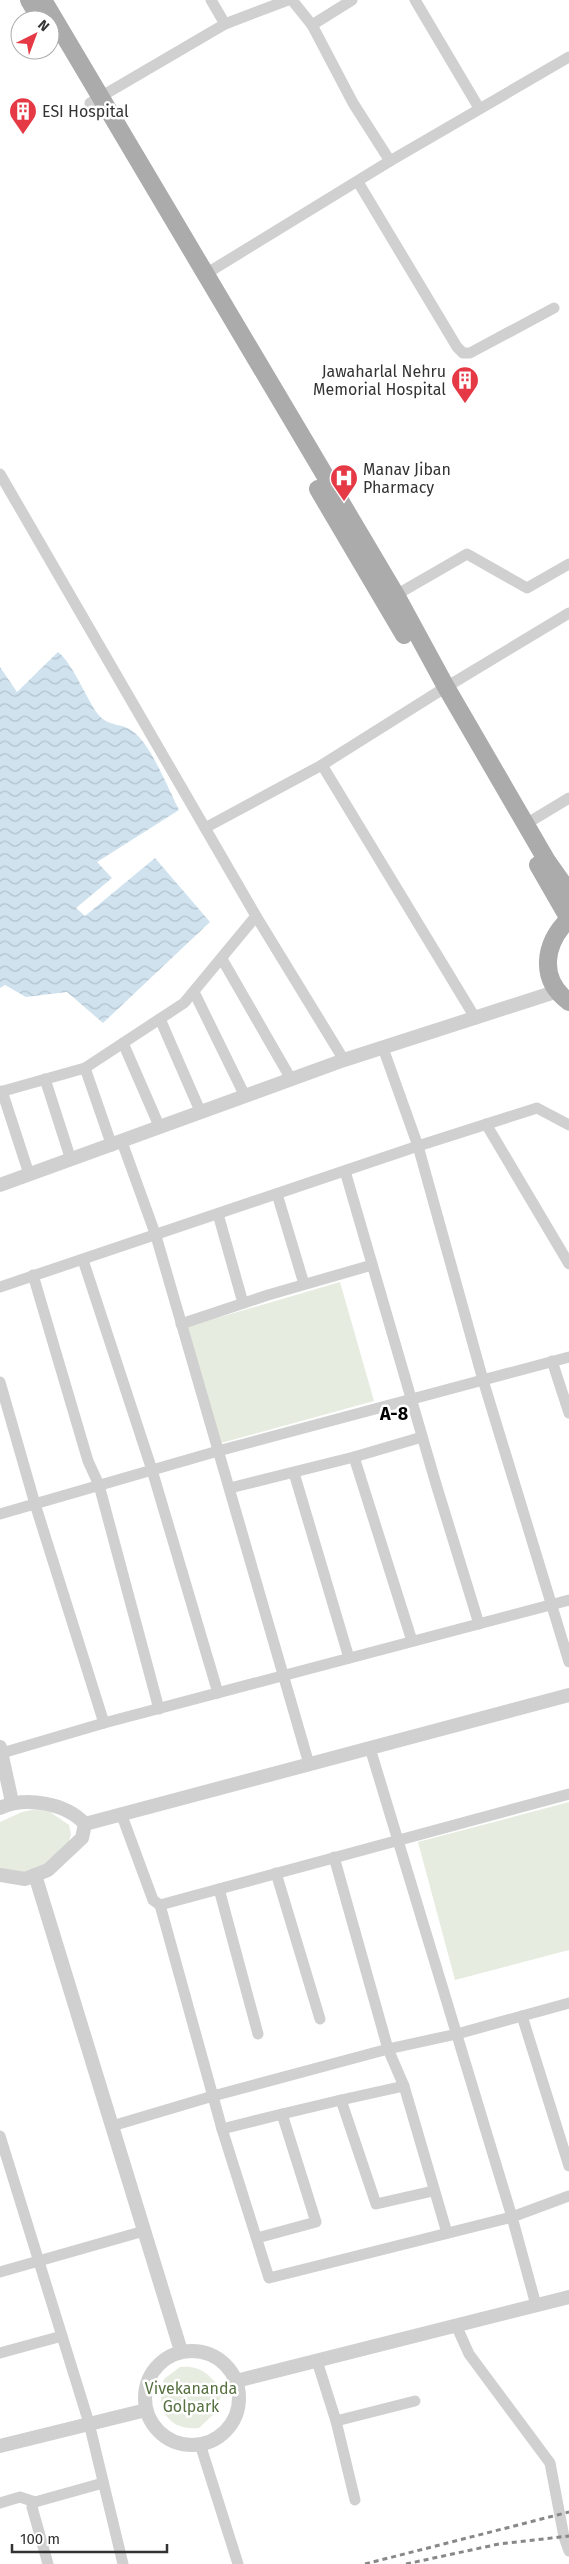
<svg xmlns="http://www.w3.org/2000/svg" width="569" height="2564" font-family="'Fira Sans',sans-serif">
<defs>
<pattern id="water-waves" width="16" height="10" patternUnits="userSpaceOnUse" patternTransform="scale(1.25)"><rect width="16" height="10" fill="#cfe2ee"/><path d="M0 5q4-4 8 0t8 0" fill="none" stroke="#b2c2cd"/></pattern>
</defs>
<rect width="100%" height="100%" fill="#fff"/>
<g fill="#e6ecdf">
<path d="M340,1282L374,1401L221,1443L186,1327Z"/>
<path d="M569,1802V1950L455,1980L418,1842Z"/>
<path d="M36,1809L50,1812L69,1825L71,1834L68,1846L39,1869L22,1873L0,1871V1822L22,1812Z"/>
<path d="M180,2367C201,2365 210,2375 222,2391L217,2411L199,2428C167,2431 155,2408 164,2379Z"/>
</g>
<path fill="url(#water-waves)" d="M58,652C71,661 87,699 97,713C109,729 123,721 136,734C152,748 169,790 179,810L97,862L112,878L76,908L85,916L155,858L210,922L103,1023L67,992L26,997L5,985L0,988V667L17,692Z"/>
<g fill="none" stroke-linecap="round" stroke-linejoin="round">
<g stroke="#d0d0d0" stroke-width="11">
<path d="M211,0L225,24"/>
<path d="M292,0L312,25L353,103L390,161"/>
<path d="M415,0L479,108"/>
<path d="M312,25L352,0"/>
<path d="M90,103L225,24L288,0"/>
<path d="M358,182L457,347L463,353H470L554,308"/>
<path d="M204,275L390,161L569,57"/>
<path d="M0,474L256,916L344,1060"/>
<path d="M396,595L467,554L527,588L569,564"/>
<path d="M322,765L438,692L569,613"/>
<path d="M526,824L569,798"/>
<path d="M205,828L322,765L476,1019"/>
<path d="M222,959L291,1079"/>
<path d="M194,992L245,1096"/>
<path d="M160,1019L201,1113"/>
<path d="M123,1043L160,1128"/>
<path d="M383,1048L418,1146L483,1380L569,1662"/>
<path d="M85,1068L112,1146"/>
<path d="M45,1079L71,1160"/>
<path d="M2,1091L29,1174"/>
<path d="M0,1092L85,1068L184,1003L256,916"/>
<path d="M486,1124L569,1264"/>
<path d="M122,1142L156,1236L309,1764"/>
<path d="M345,1171L436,1484L479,1624"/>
<path d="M277,1194L304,1284"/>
<path d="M218,1214L243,1303"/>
<path d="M83,1260L152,1470L218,1693"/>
<path d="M33,1275L88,1461L99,1485L159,1709"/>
<path d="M0,1287L418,1146L537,1108L569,1125"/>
<path d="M181,1324L268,1295L372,1265"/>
<path d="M552,1361L569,1413"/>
<path d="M0,1382L35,1504L104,1723"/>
<path d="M354,1457L412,1641"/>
<path d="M294,1473L349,1658"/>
<path d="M230,1488L354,1457L422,1437"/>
<path d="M0,1514L218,1451L569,1357"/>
<path d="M370,1748L512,2217L536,2305"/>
<path d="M2,1753L104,1723L569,1600"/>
<path d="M569,1794L160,1905L222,2129L269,2278L512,2217L569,2196"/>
<path d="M122,1816L153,1900L160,1905"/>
<path d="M334,1857L388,2049L404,2086L447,2233"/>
<path d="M276,1873L320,2019"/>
<path d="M219,1889L258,2034"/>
<path d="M522,2016L569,2166"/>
<path d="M404,2086L341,2100L376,2204L433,2191"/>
<path d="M282,2114L341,2100"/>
<path d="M112,2126L213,2096L388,2049L457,2034L569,2003"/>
<path d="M222,2129L282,2114L316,2222L257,2238"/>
<path d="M0,2136L89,2423L123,2564"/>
<path d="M0,2272L144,2231"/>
<path d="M456,2325L469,2354L550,2463L564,2537L569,2551"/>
<path d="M0,2353L62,2336"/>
<path d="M317,2361L336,2421L355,2500"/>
<path d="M336,2421L415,2401"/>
<path d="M200,2444L238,2564"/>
<path d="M0,2503L20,2497L35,2502"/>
<path d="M48,2564L32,2507L35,2502L103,2483"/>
</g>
<g stroke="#d0d0d0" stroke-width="14">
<path d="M0,1185L344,1060L558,991"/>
<path d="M0,1747L12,1802"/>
<path d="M0,1808C25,1796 66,1803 85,1824"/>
<path d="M85,1824L569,1695"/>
<path d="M0,1875L25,1879L48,1870L82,1838L85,1824"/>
<path d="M35,1875L181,2351"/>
<circle cx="192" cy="2398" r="47"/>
<path d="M236,2381L569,2297"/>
<path d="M0,2446L146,2410"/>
</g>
<g stroke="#ababab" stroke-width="18">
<path d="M29,0L41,20"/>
<path d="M43,0L396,595L446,687L547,861L569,892"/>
<path d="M318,489L404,635"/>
<path d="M538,865L569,919"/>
<path d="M569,919C544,943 538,979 569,1002"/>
</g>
<g stroke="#888" stroke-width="3" stroke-dasharray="5 4" stroke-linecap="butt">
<path d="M365,2564L569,2512"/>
<path d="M406,2564L499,2544L569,2536"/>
</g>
</g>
<defs>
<g id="building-pin" transform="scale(1.4375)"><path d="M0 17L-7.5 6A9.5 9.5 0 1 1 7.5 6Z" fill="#e63946" stroke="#fff"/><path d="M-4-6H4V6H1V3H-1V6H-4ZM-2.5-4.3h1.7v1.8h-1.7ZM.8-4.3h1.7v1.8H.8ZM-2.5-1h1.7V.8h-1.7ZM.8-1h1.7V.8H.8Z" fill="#fff"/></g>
<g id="hospital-pin" transform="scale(1.4375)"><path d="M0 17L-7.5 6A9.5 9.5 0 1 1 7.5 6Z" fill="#e63946" stroke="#fff"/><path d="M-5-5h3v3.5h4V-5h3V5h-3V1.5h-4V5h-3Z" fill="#fff"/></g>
</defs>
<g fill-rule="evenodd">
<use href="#building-pin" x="23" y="111"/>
<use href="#building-pin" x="465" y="380"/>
<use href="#hospital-pin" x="344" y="478"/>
</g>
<g text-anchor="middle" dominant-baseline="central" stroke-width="5" stroke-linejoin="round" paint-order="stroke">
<g font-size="16" fill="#333" stroke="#fff" text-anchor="start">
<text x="42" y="111">ESI Hospital</text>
<text x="446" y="371" text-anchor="end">Jawaharlal Nehru<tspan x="446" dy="18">Memorial Hospital</tspan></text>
<text x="363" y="469">Manav Jiban<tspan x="363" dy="18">Pharmacy</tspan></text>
</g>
<g font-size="16" fill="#56703f" stroke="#fff">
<text x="191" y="2388">Vivekananda<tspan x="191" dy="18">Golpark</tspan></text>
</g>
<g font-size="18" font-weight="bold" fill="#000" stroke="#fff">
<text x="394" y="1414">A-8</text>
</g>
</g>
<g transform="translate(35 35) rotate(42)"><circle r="24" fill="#ffffff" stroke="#adadad"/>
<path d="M0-4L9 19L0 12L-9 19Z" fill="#e63946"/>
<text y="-8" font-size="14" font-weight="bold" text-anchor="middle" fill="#333333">N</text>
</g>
<path d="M12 2544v8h155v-8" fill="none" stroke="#333333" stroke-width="2.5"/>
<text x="20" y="2544" font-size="15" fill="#333333" stroke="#ffffff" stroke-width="4" paint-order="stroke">100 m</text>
</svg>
